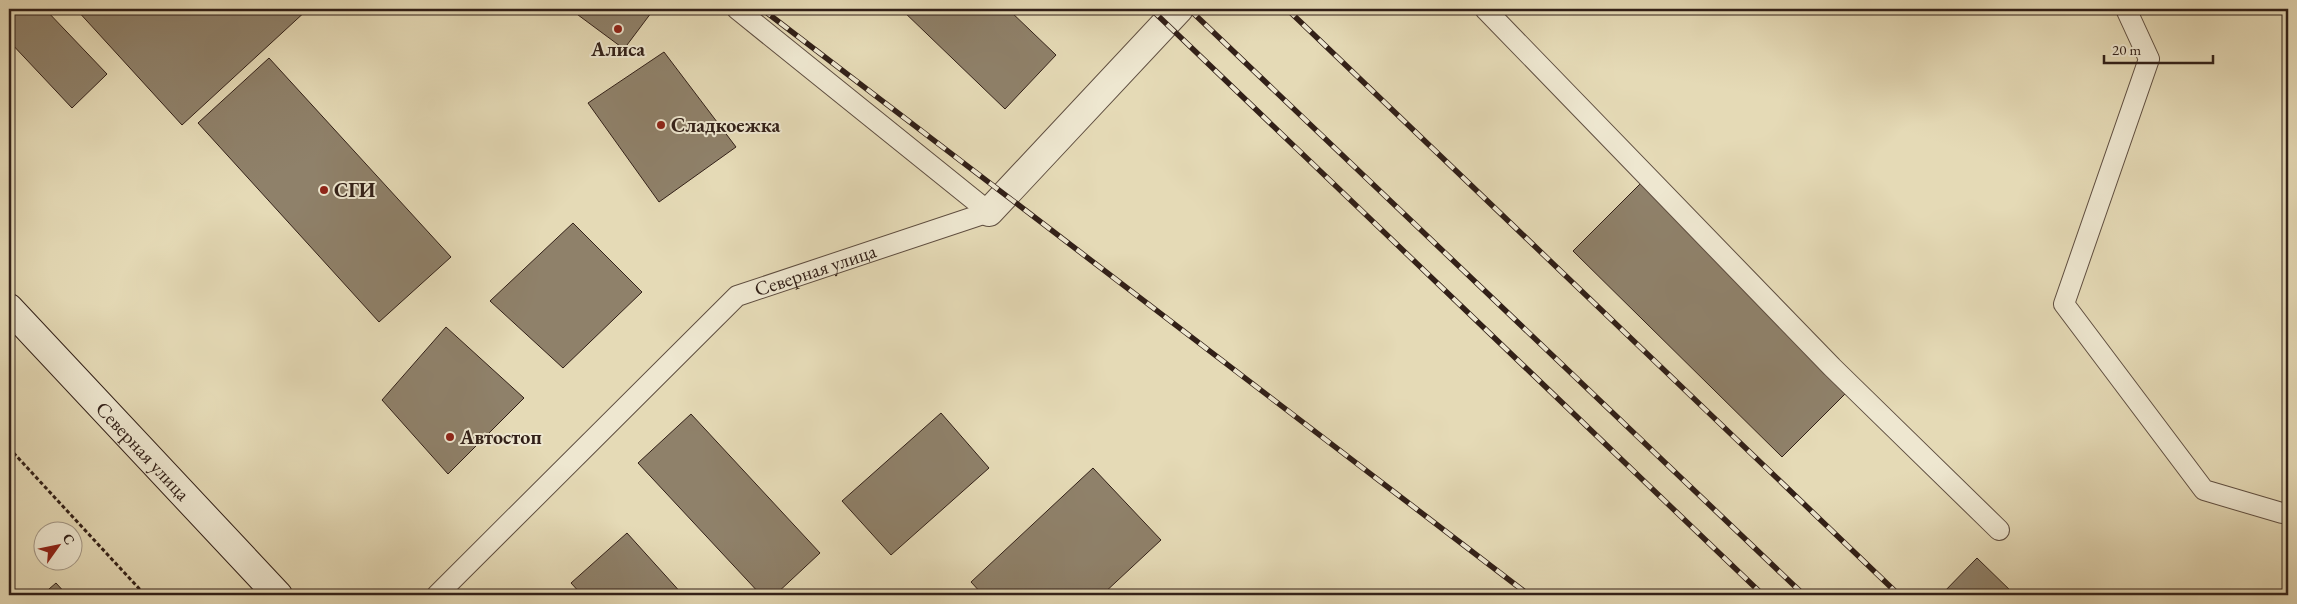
<svg xmlns="http://www.w3.org/2000/svg" width="2297" height="604" font-family="'EB Garamond',serif">
<rect width="100%" height="100%" fill="#e5dab6"/>
<filter id="stains"><feTurbulence type="fractalNoise" baseFrequency=".004" numOctaves="4"/><feColorMatrix values="0 0 0 0 .2 0 0 0 0 .09 0 0 0 0 .02 0 0 0 .5 -.17"/></filter>
<radialGradient id="worn" r=".72"><stop offset=".6" stop-color="#630" stop-opacity="0"/><stop offset="1" stop-color="#630" stop-opacity=".3"/></radialGradient>
<g fill="#8f816a" stroke="#322018">
<path d="M9,9H45L107,74L72,108L9,41Z"/>
<path d="M76,9H308L182,125Z"/>
<path d="M570,9H654L624,49Z"/>
<path d="M901,9H1008L1056,55L1005,109Z"/>
<path d="M664,52L736,147L659,202L588,103Z"/>
<path d="M269,58L451,257L379,322L198,123Z"/>
<path d="M1644,180L1852,387L1782,457L1573,251Z"/>
<path d="M573,223L642,292L563,368L490,301Z"/>
<path d="M446,327L524,398L448,474L382,400Z"/>
<path d="M941,413L989,468L891,555L842,501Z"/>
<path d="M691,414L820,553L775,595H761L638,463Z"/>
<path d="M1093,468L1161,540L1102,595H983L971,582Z"/>
<path d="M627,533L683,595H582L571,583Z"/>
<path d="M1977,558L2015,595H1941Z"/>
<path d="M56,583L67,595H42Z"/>
</g>
<g fill="none" stroke-linecap="round" stroke-linejoin="round">
<g stroke="#5f4e40" stroke-width="22">
<g id="service">
<path d="M1485,9L1832,367L1999,530"/>
<path d="M2126,9L2149,59L2064,304L2204,490L2282,513"/>
<path id="s1" d="M437,595L737,296L989,212L737,9"/>
</g>
</g>
<g stroke="#5f4e40" stroke-width="30">
<path id="minor" d="M989,212L1179,9"/>
</g>
<g stroke="#322018" stroke-width="30">
<g id="secondary">
<path id="s2" d="M9,308L278,595"/>
</g>
</g>
<path stroke="#322018" stroke-width="3" stroke-dasharray="4 2.5" stroke-linecap="butt" d="M9,448L145,595"/>
<use href="#service" stroke="#eee7d0" stroke-width="20"/>
<use href="#minor" stroke="#eee7d0" stroke-width="28"/>
<use href="#secondary" stroke="#eee7d0" stroke-width="28"/>
<g stroke="#322018" stroke-width="5.5">
<g id="rail">
<path d="M762,9L1529,595"/>
<path d="M1151,9L1763,595"/>
<path d="M1189,9L1804,595"/>
<path d="M1287,9L1899,595"/>
</g>
</g>
<use href="#rail" stroke="#eee7d0" stroke-width="4" stroke-dasharray="11" stroke-linecap="butt"/>
</g>
<g fill="#8f2418" stroke="#eee7d0" stroke-width="2">
<circle cx="618" cy="29" r="5"/>
<circle cx="661" cy="125" r="5"/>
<circle cx="324" cy="190" r="5"/>
<circle cx="450" cy="437" r="5"/>
</g>
<g text-anchor="middle" dominant-baseline="central" stroke-width="4" stroke-linejoin="round" paint-order="stroke">
<g font-size="20" font-weight="bold" fill="#322018" stroke="#eee7d0" text-anchor="start">
<text x="618" y="49" text-anchor="middle">Алиса</text>
<text x="671" y="125">Сладкоежка</text>
<text x="334" y="190">СГИ</text>
<text x="460" y="437">Автостоп</text>
</g>
<g font-size="20" fill="#322018" stroke="#eee7d0">
<text stroke="none"><textPath href="#s1" startOffset="506">Северная улица</textPath></text>
<text stroke="none"><textPath href="#s2" startOffset="196">Северная улица</textPath></text>
</g>
</g>
<rect width="2297" height="604" fill="none" stroke="#e5dab6" stroke-width="30"/>
<rect x="10" y="10" width="2277" height="584" fill="none" stroke="#322018" stroke-width="2.5"/>
<rect x="15" y="15" width="2267" height="574" fill="none" stroke="#322018"/>
<g transform="translate(58 546) rotate(57)"><circle r="24" fill="#eee7d0" stroke="#a39786"/>
<path d="M0-4L9 19L0 12L-9 19Z" fill="#8f2418"/>
<text y="-8" font-size="14" font-weight="bold" text-anchor="middle" fill="#322018">С</text>
</g>
<path d="M2104 55v8h109v-8" fill="none" stroke="#322018" stroke-width="2.5"/>
<text x="2112" y="55" font-size="15" fill="#322018" stroke="#eee7d0" stroke-width="4" paint-order="stroke">20 m</text>
<rect width="100%" height="100%" filter="url(#stains)"/>
<rect width="100%" height="100%" fill="url(#worn)"/>
</svg>
